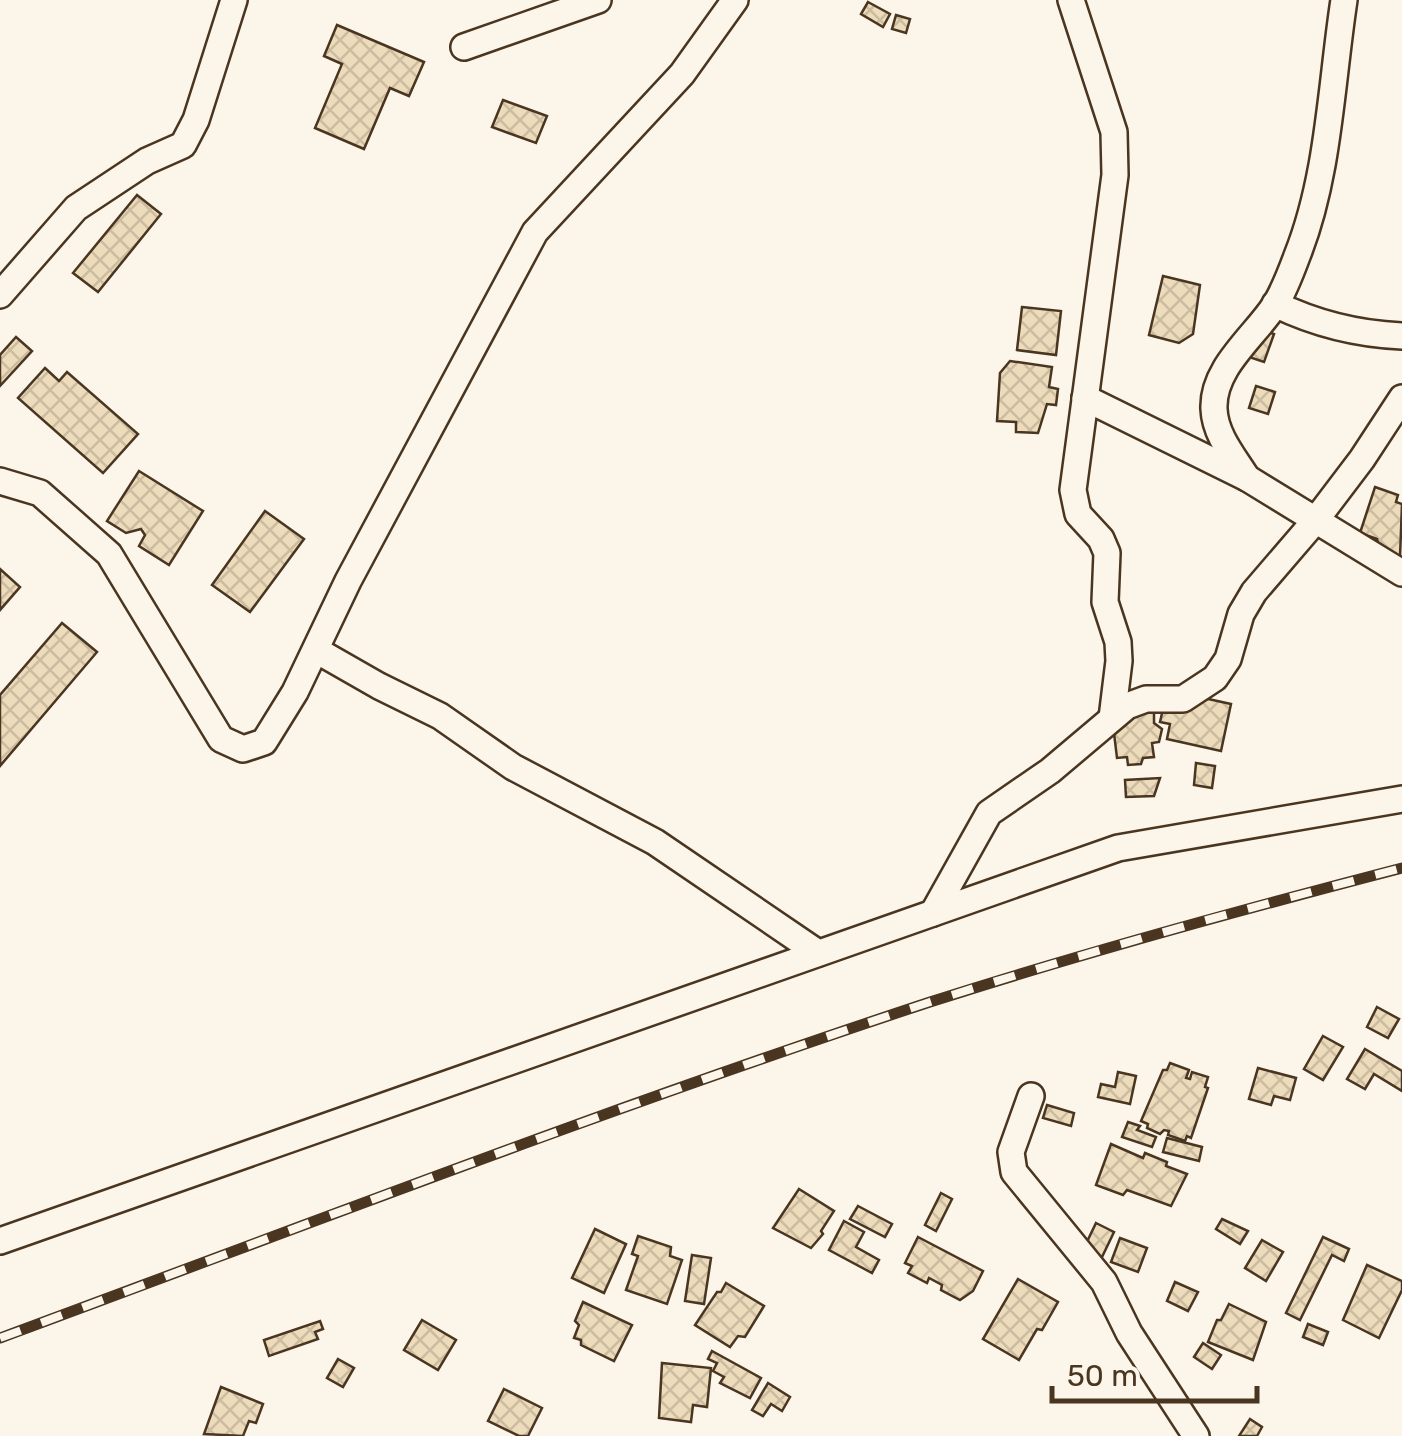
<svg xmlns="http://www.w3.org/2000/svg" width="1402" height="1436" font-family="Rubik,sans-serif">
<defs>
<pattern id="building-cross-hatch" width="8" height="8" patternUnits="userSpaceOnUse" patternTransform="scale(2.5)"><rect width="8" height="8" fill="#ecdcbc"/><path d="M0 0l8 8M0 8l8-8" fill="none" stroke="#ccbda1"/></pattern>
</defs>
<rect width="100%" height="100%" fill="#fbf6e9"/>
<g fill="url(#building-cross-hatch)" stroke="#4a3520" stroke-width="2.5">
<path d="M868,2L890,14L883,27L861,14Z"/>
<path d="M896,15L910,19L906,33L892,29Z"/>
<path d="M337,25L424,62L409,96L390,88L364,149L315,128L342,64L324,56Z"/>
<path d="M503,100L547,116L536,143L492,127Z"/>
<path d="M137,195L161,214L98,292L73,273Z"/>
<path d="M1163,276L1200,285L1193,334L1179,343L1149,335Z"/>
<path d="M1022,307L1061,311L1056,355L1017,350Z"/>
<path d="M1247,325L1274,334L1264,362L1237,353Z"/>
<path d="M16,337L32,351L0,386V355Z"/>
<path d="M1010,361L1052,367L1049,387L1058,389L1056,405L1047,404L1038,433L1016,432V422L997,421L1000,373Z"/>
<path d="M45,368L59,381L67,372L138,434L103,473L18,398Z"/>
<path d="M1256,386L1275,392L1268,414L1249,408Z"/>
<path d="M139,471L203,511L169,565L139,546L145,535L141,529L126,533L107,521Z"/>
<path d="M1375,487L1398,495L1396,502L1402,504L1400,557L1380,551L1377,539L1360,533Z"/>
<path d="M265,511L304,539L250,612L212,585Z"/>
<path d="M0,569L20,587L0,610Z"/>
<path d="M62,623L97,652L0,766V695Z"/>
<path d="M1181,693L1231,704L1221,751L1167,739L1170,724L1160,722L1166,696Z"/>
<path d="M1154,696V723L1162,729L1159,742L1152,743L1154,757L1143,758L1141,764L1128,765L1127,757L1117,758L1110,700Z"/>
<path d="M1196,763L1215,766L1212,788L1194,785Z"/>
<path d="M1160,778L1154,796L1126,797L1125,780Z"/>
<path d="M1377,1007L1399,1019L1388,1038L1367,1027Z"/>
<path d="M1323,1036L1343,1047L1323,1080L1304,1069Z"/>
<path d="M1365,1049L1402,1071V1091L1374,1074L1365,1089L1347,1079Z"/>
<path d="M1170,1063L1189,1070L1186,1078L1190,1079L1192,1072L1208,1077L1205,1087L1208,1088L1191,1138L1187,1136L1185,1141L1168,1135L1169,1131L1164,1130L1160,1134L1147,1128L1148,1124L1141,1121L1163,1070H1167Z"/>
<path d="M1258,1068L1296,1078L1290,1100L1274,1096L1271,1105L1249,1099Z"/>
<path d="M1118,1072L1136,1076L1130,1104L1098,1097L1101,1084L1115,1087Z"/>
<path d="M1047,1105L1074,1113L1071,1126L1043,1118Z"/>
<path d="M1128,1122L1140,1126L1137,1130L1156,1137L1152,1147L1122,1137Z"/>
<path d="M1167,1138L1202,1147L1199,1161L1163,1152Z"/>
<path d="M1111,1144L1143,1158L1145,1153L1167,1162L1166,1166L1187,1174L1171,1206L1127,1190L1123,1195L1096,1185Z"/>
<path d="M799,1189L834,1211L821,1231L823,1234L811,1248L773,1228Z"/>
<path d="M941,1193L952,1199L936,1231L925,1225Z"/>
<path d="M858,1206L892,1224L885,1237L850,1219Z"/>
<path d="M1222,1219L1248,1231L1240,1244L1216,1229Z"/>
<path d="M844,1221L864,1232L856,1247L879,1260L872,1273L829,1250Z"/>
<path d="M1096,1223L1114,1232L1102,1257L1084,1248Z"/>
<path d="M595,1229L626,1244L604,1293L572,1278Z"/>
<path d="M638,1236L671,1247L670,1256L682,1260L667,1304L626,1290L638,1256L632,1254Z"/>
<path d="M918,1237L983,1271L973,1291L960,1300L941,1290L942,1285L929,1278L927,1283L908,1273L912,1266L905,1263Z"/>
<path d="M1323,1237L1349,1249L1344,1261L1332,1255L1300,1320L1286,1313Z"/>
<path d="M1120,1238L1147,1248L1138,1272L1111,1262Z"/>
<path d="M1262,1240L1283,1252L1266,1281L1245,1268Z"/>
<path d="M692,1255L711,1258L704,1304L685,1301Z"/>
<path d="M1367,1265L1402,1281V1290L1379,1338L1343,1320Z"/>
<path d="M1018,1279L1058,1302L1042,1330L1037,1329L1019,1360L983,1339Z"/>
<path d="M1175,1282L1198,1292L1188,1311L1167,1301Z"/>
<path d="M726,1283L764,1306L745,1337L738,1336L730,1347L695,1325L717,1292H721Z"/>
<path d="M583,1302L632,1325L614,1361L581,1345V1340L574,1338L579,1325L575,1321Z"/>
<path d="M1229,1304L1266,1322L1253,1360L1208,1342L1217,1320H1221Z"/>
<path d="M422,1320L456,1340L438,1370L404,1350Z"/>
<path d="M320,1321L323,1329L315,1332L318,1339L269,1356L264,1340Z"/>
<path d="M1308,1324L1328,1332L1323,1345L1303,1337Z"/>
<path d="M1203,1343L1221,1355L1212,1369L1194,1357Z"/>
<path d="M712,1351L761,1378L750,1398L720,1383L724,1377L713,1371L717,1363L708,1359Z"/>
<path d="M338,1359L354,1368L343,1387L327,1378Z"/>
<path d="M662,1363L711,1368L707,1407L693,1405L691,1422L659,1418Z"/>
<path d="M768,1383L790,1397L782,1411L771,1404L763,1416L752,1410Z"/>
<path d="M221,1387L263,1404L256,1423L249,1421L243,1436L204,1434Z"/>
<path d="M504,1389L542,1408L528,1436H519L488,1421Z"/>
<path d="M1250,1419L1262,1427L1257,1436H1239Z"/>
</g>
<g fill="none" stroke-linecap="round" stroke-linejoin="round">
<g stroke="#4a3520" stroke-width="30">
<g id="minor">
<path d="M1071,0L1114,132L1115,175L1073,490L1078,514L1101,539L1107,553L1105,602L1118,642L1119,661L1112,718"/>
<path d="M464,47L598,0"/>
<path d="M0,295L76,208L147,161L183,145L196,120L234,0"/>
<path d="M1275,304C1316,324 1356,334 1402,336"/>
<path d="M1085,398L1247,478L1402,573"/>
<path d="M1247,478C1234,457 1215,435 1214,409C1212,368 1254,337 1275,305C1284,291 1291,272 1297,256C1329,176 1331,85 1344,0"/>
<path d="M0,481L40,493L109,554L221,739L243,749L264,742L295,692L348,581L535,232L682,74L735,0"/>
<path d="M316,650L379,686L440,716L513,767L655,842L818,953"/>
<path d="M933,913L989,813L1050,771L1127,706L1146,699H1183L1215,678L1228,659L1241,614L1254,592L1315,521L1362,459L1402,398"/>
<path d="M1031,1096L1011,1152L1014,1172L1104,1282L1129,1333L1196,1436"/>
<path d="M0,1241L1118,848L1402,799"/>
</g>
</g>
<use href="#minor" stroke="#fbf6e9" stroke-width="25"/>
<g stroke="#4a3520" stroke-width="11">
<path id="rail" d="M0,1338C309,1224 617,1105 930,1002C1086,952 1244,909 1402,868"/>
</g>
<use href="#rail" stroke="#fbf6e9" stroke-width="8" stroke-dasharray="22" stroke-linecap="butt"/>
</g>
<path d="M1052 1386v15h205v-15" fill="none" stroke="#4a3520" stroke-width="5"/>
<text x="1067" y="1386" font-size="30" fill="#4a3520" stroke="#fbf6e9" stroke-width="8" paint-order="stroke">50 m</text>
</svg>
